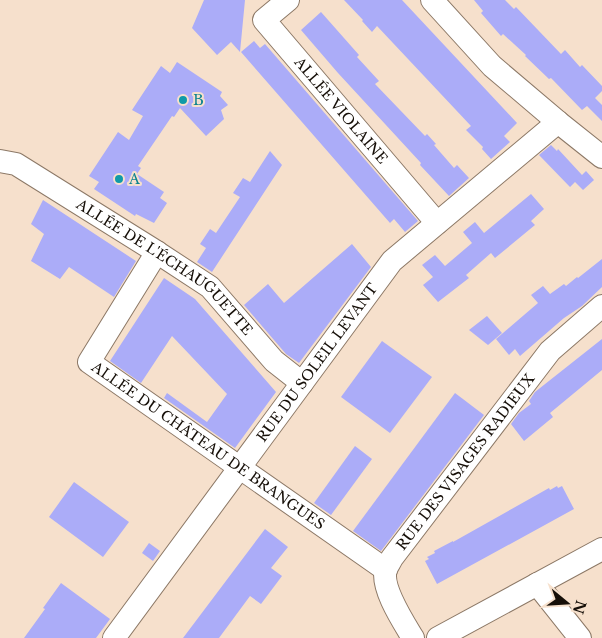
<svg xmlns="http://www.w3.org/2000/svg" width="602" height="638" font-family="'Libre Baskerville',serif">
<rect width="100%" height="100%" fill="#f6e0cc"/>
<g fill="#abacf8">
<path d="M204,0H245L240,52L231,42L217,55L192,28Z"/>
<path d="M344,0H402L517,123L504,136L510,142L491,159L482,149L483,147L466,130L471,126L377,26L372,32L362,21L363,20Z"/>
<path d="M474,0H505L514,9L516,7L561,54L565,50L580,67L582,65L602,86V91L595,98L602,105V121L587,106L582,110L551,78L549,79L525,56L526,55L503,34L501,36L481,13L483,11Z"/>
<path d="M321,12L359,55L357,57L379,81L375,84L425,136L427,134L436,144L434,145L454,168L457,165L469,178L449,196L420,165L421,163L338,73L301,30Z"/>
<path d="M254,41L260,48L265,44L418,221L405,232L394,219L390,223L241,52Z"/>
<path d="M177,62L222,92L220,96L228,105L221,110L224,119L206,136L180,108L174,117L172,116L138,166L141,168L137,174L164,192L160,198L167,203L154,223L136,214L135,216L94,189L99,182L89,176L118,132L129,140L143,116L132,110L161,66L170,73Z"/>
<path d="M551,145L557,151L558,149L582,175L586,171L594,180L583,190L575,182L570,187L539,155Z"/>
<path d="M270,151L282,165L212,272L197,262L206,248L200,244L210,229L216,233L240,197L233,193L243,178L250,182Z"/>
<path d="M531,194L544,209L531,221L535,225L495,258L491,253L466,275L469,278L438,302L423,285L433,277L422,265L435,255L445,266L472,243L463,232L475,222L484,233Z"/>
<path d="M43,200L136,261L114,297L69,267L60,279L31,261L44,234L31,224Z"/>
<path d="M352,244L371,267L299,363L286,354L244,305L268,284L284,303Z"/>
<path d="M602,259V287L582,306L564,318L520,356L515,349L509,355L496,339L538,303L531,295L543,286L550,294L564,284L566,286L577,277L578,278Z"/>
<path d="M164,278L195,299L276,392L235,448L164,398L167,393L207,422L227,394L172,336L141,383L110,361Z"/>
<path d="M487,316L502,333L488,345L469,330Z"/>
<path d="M602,339V370L550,413L553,417L524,441L511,424L519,413L531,404L529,401L535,392Z"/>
<path d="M382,341L432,377L390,433L341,397Z"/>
<path d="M455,393L484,415L381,551L353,531Z"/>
<path d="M355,446L372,459L331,515L314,503Z"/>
<path d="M74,482L129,522L103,557L49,517Z"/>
<path d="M557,486L558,488L562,486L574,509L437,584L425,561L429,559L427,557L435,553L434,551L453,541V542L549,488L550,490Z"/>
<path d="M265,529L288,547L271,568L282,576L261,604L250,596L219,638H183Z"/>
<path d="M149,543L160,551L153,561L142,553Z"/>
<path d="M61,583L110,619L96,638H24L45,609L43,608Z"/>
</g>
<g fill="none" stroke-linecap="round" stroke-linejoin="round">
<g stroke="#8c7866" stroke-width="24">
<g id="minor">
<path id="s1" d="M288,0L264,20L437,223"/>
<path d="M432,0L492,66L558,122L602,157"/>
<path id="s2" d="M0,161L16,164L152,249L210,287L274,361L302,383"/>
<path id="s3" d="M157,252L89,362L386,570"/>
<path d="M537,584L580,638"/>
<path id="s4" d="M114,638L392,261L558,122"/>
<path id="s5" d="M413,638C404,623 380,587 386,569C388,565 390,562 392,558L550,351L602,306"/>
<path d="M438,638L602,549"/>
</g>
</g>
<use href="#minor" stroke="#fff" stroke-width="22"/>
</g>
<g fill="#0f9aa8" stroke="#f6e0cc" stroke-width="2">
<circle cx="183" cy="100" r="5"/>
<circle cx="119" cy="179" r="5"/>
</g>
<g text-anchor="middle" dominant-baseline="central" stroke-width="4" stroke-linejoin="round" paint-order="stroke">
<g font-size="14" fill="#0d838f" stroke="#f6e0cc" text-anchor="start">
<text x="193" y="100">B</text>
<text x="129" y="179">A</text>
</g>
<g font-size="14" fill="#160f08" stroke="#f6e0cc">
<text stroke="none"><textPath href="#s1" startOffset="150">ALLÉE VIOLAINE</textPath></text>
<text stroke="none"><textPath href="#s2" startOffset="198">ALLÉE DE L'ÉCHAUGUETTE</textPath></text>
<text stroke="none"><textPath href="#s4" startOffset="342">RUE DU SOLEIL LEVANT</textPath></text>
<text stroke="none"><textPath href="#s3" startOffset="275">ALLÉE DU CHÂTEAU DE BRANGUES</textPath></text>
<text stroke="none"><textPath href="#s5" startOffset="209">RUE DES VISAGES RADIEUX</textPath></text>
</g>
</g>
<g transform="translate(567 603) rotate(108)" stroke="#f6e0cc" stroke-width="4" paint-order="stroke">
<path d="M0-4L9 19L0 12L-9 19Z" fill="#160f08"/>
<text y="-8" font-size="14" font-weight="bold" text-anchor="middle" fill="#160f08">N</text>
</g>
</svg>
